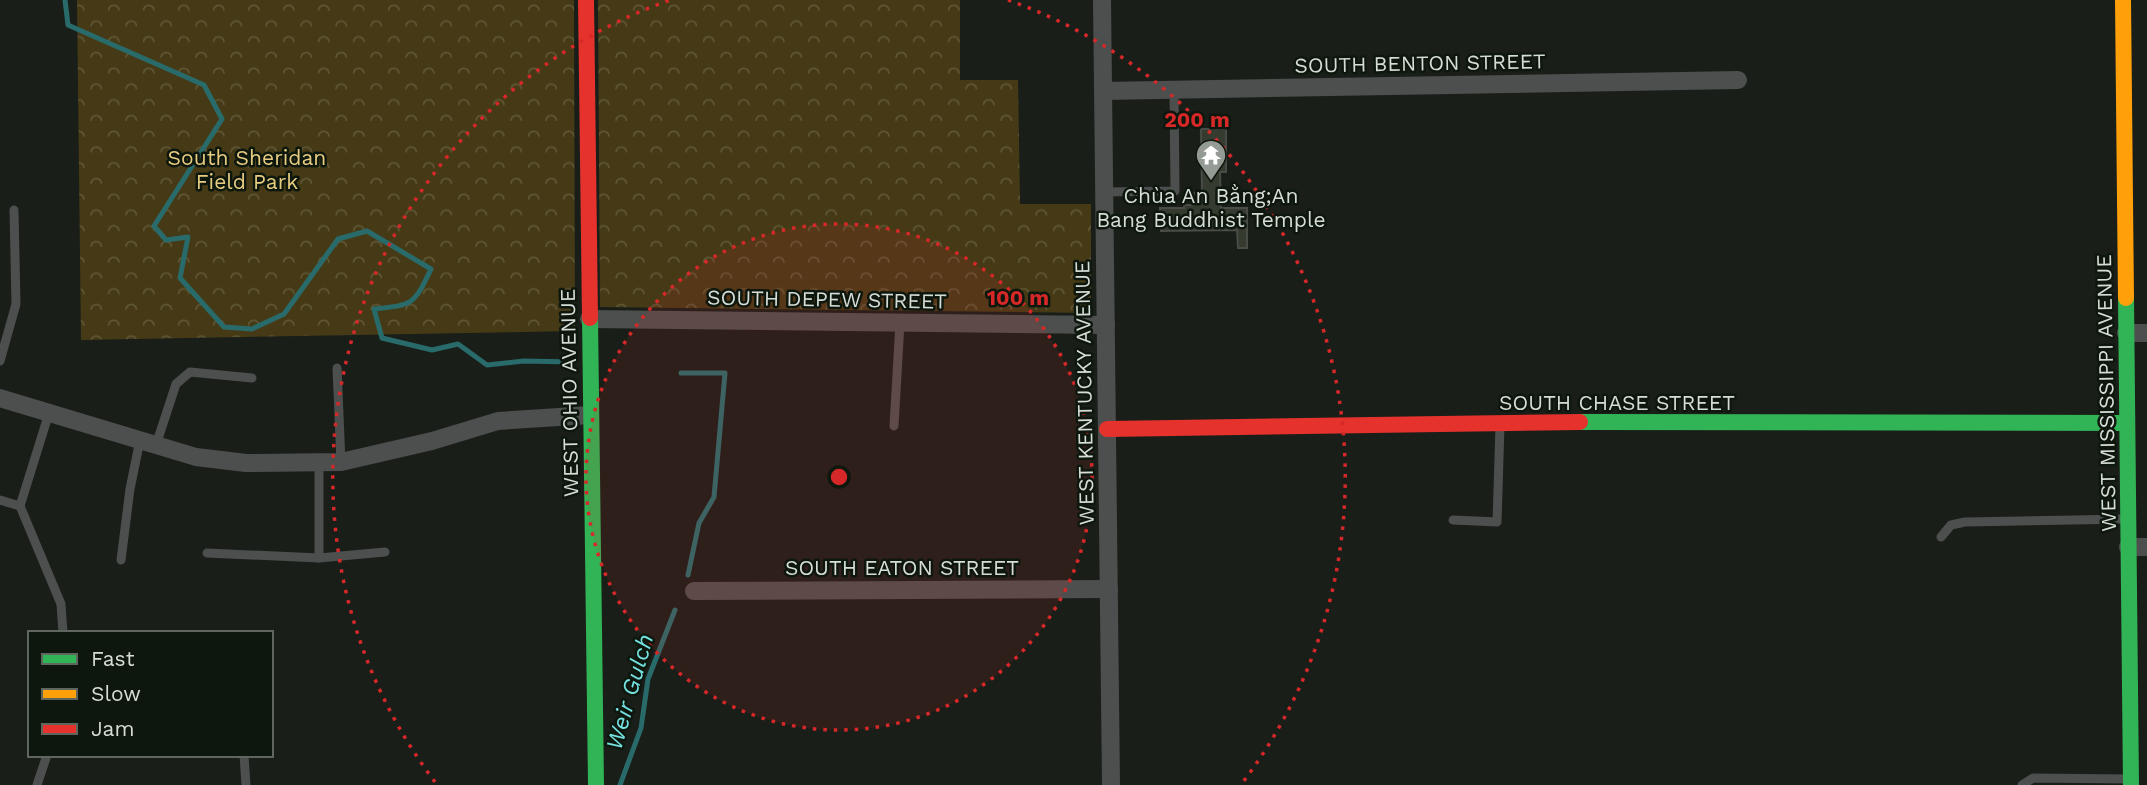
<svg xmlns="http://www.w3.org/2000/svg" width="2147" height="785" font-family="'Work Sans',sans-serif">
<defs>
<pattern id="park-crowns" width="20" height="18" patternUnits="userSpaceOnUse" patternTransform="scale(1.75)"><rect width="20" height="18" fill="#453a15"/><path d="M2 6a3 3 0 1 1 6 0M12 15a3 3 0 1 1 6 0" fill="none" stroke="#5f5636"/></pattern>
</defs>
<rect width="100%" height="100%" fill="#191e19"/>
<g fill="url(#park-crowns)">
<path d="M77,0H574L575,331L81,340Z"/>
<path d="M598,0H960V80H1018L1020,204H1091V313L600,307Z"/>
</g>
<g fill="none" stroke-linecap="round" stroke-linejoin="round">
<g stroke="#296b6b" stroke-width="5">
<path d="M65,0L68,25L204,85L222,119L154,226L166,240L188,237L180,278L224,327L252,329L284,314L338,239L367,231L431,269C414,305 413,305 374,309L382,338L432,350L458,344L487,365L524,361L572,362"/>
<path d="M681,373H725L714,497L699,523L688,575"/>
<path d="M620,785L641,728L648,679L675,610"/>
</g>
</g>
<path fill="#363b30" stroke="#484b46" stroke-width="2" d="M1201,129H1226V172H1220L1221,208H1247V248H1238L1237,230L1161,231V226H1154V213L1160,212V208H1184V205H1193L1192,193L1202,192Z"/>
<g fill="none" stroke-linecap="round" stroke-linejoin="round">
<g stroke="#4d4f4e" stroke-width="9">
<path d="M1104,192L1175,191L1174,90"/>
<path d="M0,361L16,304L14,210"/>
<path d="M337,368L341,462"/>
<path d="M49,413L20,506L61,604L63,633"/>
<path d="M894,426L900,323"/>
<path d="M156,445L176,384L190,372L252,378"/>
<path d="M0,500L20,506"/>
<path d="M1453,520L1497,522L1500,425"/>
<path d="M1941,537L1951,525L1965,522L2127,519"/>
<path d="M207,553L319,558L385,552"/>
<path d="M319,558V462"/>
<path d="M121,560L130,489L140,440"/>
<path d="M244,755L246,785"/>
<path d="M37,785L47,755"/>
<path d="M2022,785L2033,778L2129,779"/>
</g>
<g stroke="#4d4f4e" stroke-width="18">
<path d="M1102,0L1111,785"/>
<path d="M1103,91L1738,80"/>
<path d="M589,319L1106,325"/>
<path d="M2126,333H2147"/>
<path d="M0,398L196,457L246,463L341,462L432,441L498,421L590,415"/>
<path d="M2128,547H2147"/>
<path d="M694,591L1109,589"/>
</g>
<g stroke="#30b455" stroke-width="16">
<path d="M2126,298L2131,785"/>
<path d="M590,318L596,785"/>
<path d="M1580,422L2127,423"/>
</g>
<path stroke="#ff9f0a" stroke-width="16" d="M2123,0L2126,298"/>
<g stroke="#e5322d" stroke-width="16">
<path d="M586,0L590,318"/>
<path d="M1107,429L1580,422"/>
</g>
</g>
<circle cx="839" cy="477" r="253" fill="#d62828" fill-opacity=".12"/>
<g fill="none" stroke="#d62828" stroke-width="3.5" stroke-dasharray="3.5 7">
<circle cx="839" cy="477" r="253"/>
<path d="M435 782A506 506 0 0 1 670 0M1008 0A506 506 0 0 1 1243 782"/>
</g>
<defs>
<g id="temple-pin" transform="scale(1.575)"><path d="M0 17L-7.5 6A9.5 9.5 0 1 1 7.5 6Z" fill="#949a94" stroke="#0e170d"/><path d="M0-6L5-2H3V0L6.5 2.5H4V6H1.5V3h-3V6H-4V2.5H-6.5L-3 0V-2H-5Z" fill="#fff"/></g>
</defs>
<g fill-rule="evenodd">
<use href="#temple-pin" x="1211" y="155"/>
</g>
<g text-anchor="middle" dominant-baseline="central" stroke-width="5" stroke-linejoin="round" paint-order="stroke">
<g font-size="21" fill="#d6ddd6" stroke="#0e170d">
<text transform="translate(1420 63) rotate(-1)">SOUTH BENTON STREET</text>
<text transform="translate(827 299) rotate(1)">SOUTH DEPEW STREET</text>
<text transform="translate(569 393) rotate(-91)">WEST OHIO AVENUE</text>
<text transform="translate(1084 393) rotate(-91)">WEST KENTUCKY AVENUE</text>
<text transform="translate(2106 393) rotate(-91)">WEST MISSISSIPPI AVENUE</text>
<text x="1617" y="402">SOUTH CHASE STREET</text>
<text x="902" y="567">SOUTH EATON STREET</text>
</g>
<g font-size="21" fill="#e7cc80" stroke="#0e170d">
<text x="247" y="157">South Sheridan<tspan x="247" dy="24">Field Park</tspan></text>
</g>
<g font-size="21" fill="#d6ddd6" stroke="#0e170d">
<text x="1211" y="195">Chùa An Bằng;An<tspan x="1211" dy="24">Bang Buddhist Temple</tspan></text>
</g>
<g font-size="23" font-style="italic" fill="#76e3e3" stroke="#0e170d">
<text transform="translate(630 692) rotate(-74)">Weir Gulch</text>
</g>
</g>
<circle cx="839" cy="477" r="10" fill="#d62828" stroke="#0e170d" stroke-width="3.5"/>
<g font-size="21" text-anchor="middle" font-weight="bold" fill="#d62828" stroke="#0e170d" stroke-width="5" stroke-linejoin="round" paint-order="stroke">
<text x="1197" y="127">200 m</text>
<text x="1018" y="305">100 m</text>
</g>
<rect x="28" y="631" width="245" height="126" fill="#0e170d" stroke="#5e665d" stroke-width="2"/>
<rect x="42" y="654" width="35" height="10" fill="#30b455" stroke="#5e665d" stroke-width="2"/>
<text x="91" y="666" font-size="21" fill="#d6ddd6">Fast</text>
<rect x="42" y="689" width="35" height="10" fill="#ff9f0a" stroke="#5e665d" stroke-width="2"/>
<text x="91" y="701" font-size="21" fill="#d6ddd6">Slow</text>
<rect x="42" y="724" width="35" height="10" fill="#e5322d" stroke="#5e665d" stroke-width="2"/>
<text x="91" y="736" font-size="21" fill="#d6ddd6">Jam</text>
</svg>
